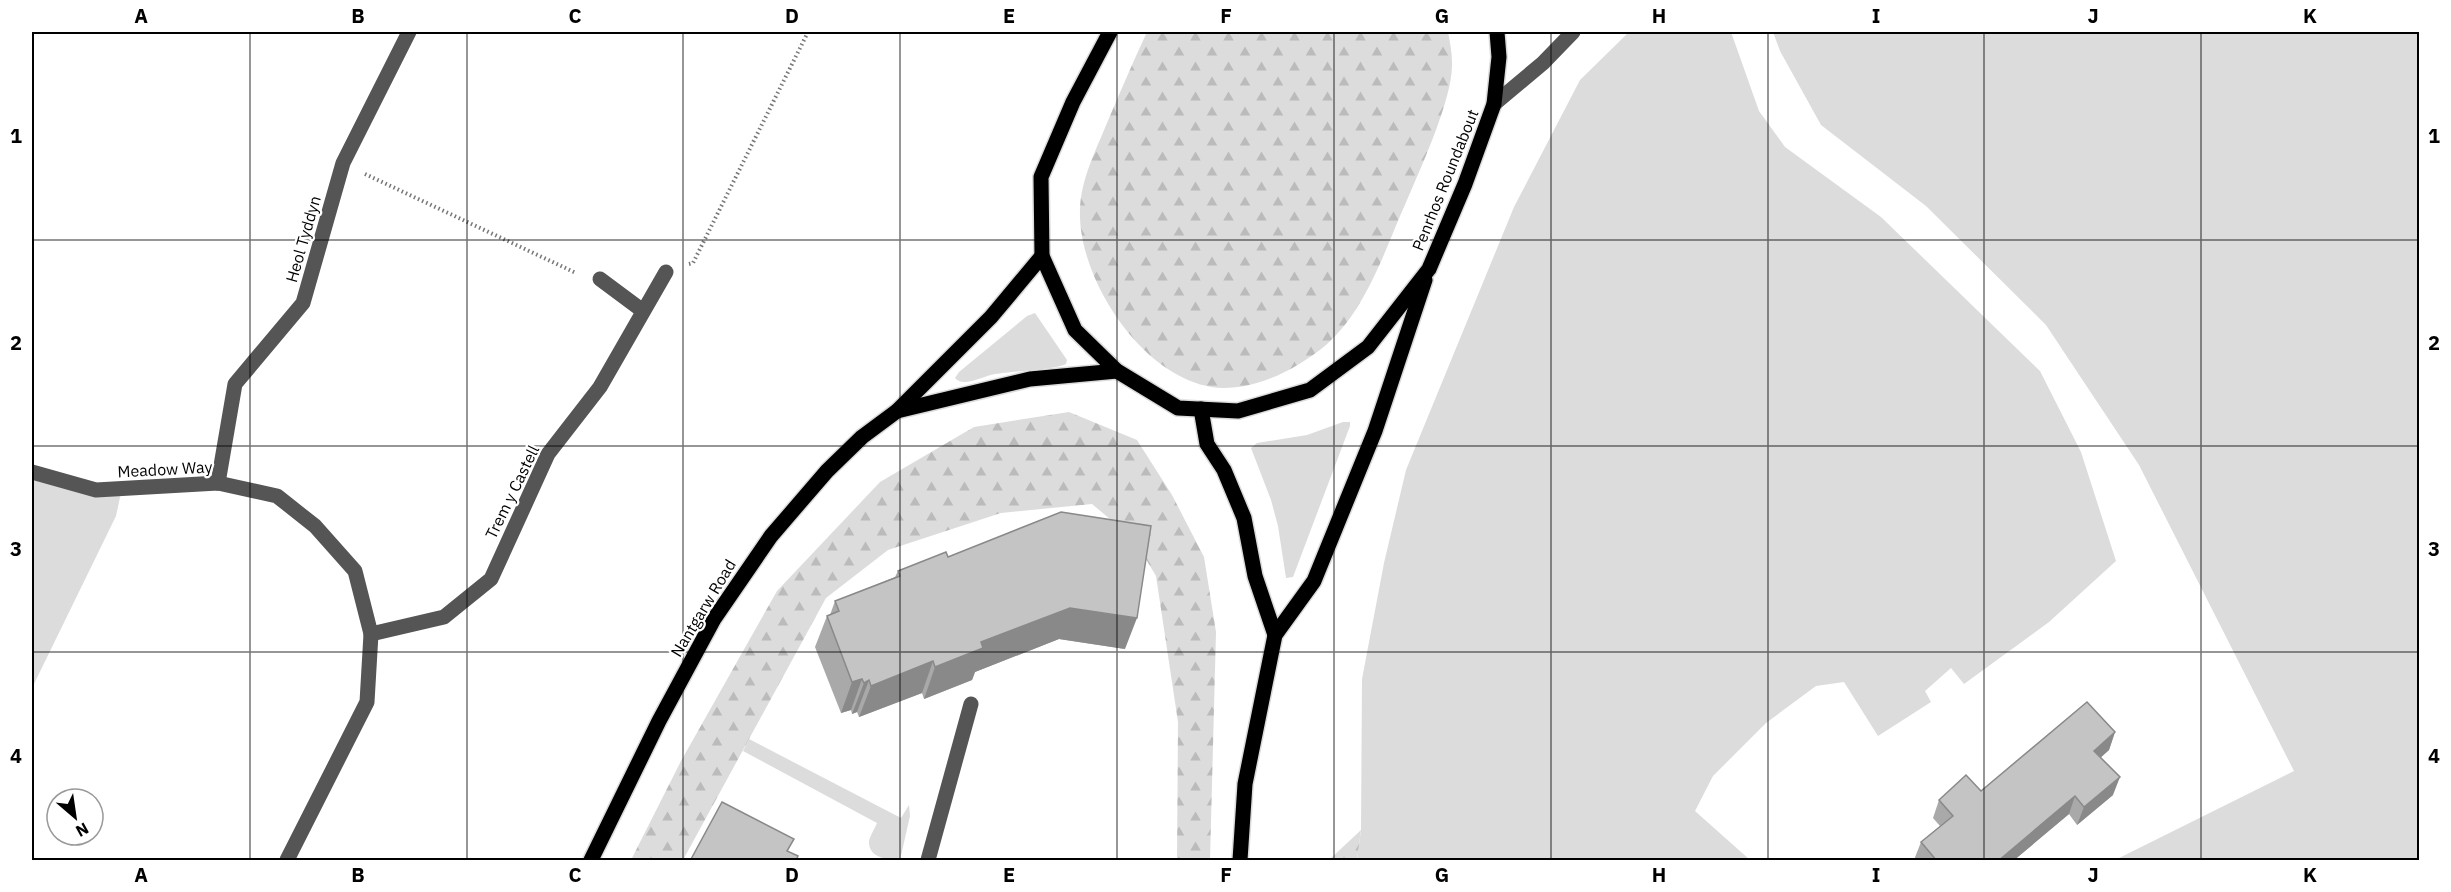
<svg xmlns="http://www.w3.org/2000/svg" width="2451" height="892" font-family="'IBM Plex Sans',sans-serif">
<defs>
<pattern id="forest-firs" width="22" height="20" patternUnits="userSpaceOnUse" patternTransform="scale(1.5)"><rect width="22" height="20" fill="#dcdcdc"/><path d="M5 1l3.5 6h-7zM16 11l3.5 6h-7z" fill="#bbb"/></pattern>
</defs>
<rect width="100%" height="100%" fill="#fff"/>
<g fill="#dcdcdc">
<path d="M1629,32H1731L1759,111L1785,147L1881,217L2040,371L2081,452L2116,561L2049,622L1964,684L1951,668L1925,691L1931,702L1878,736L1844,682L1816,686L1766,723L1713,776L1695,811L1750,860H1357L1361,830L1362,679L1384,563L1406,470L1514,207L1580,80Z"/>
<path d="M1773,32H2419V860H2115L2294,771L2139,465L2046,325L1926,206L1821,125L1780,51Z"/>
<path d="M1035,313L1067,360L1066,364C1054,370 1011,371 995,374C983,376 963,388 955,378L959,372L1027,316Z"/>
<path d="M1343,422H1350V426L1293,577L1286,578L1278,526L1271,500L1251,448L1257,443L1307,435Z"/>
<path d="M32,472L122,488L116,516L32,688Z"/>
<path d="M749,739L901,818L909,805L910,816L900,860C888,860 868,858 869,841C870,836 875,828 877,823L743,751Z"/>
</g>
<g fill="url(#forest-firs)">
<path d="M1147,32H1448C1450,42 1452,53 1452,63C1453,98 1421,167 1407,200C1385,249 1367,309 1326,345C1298,368 1261,388 1223,388C1147,386 1077,280 1080,209C1081,179 1096,150 1107,123C1120,92 1133,62 1147,32Z"/>
<path d="M1069,412L1137,440L1172,495L1204,557L1216,632L1210,860H1177L1178,722L1156,576L1134,539L1092,504L1001,513L888,550L826,598L683,860H631L681,761L777,591L880,482L974,427Z"/>
<path d="M1361,830L1357,860H1329Z"/>
</g>
<g fill="none" stroke-linecap="round" stroke-linejoin="round">
<g stroke="#dbdbdb" stroke-width="18">
<g id="major">
<path d="M1110,32L1073,102L1041,177L1042,256L1075,330L1117,371L1178,408L1238,411L1310,390L1368,347L1429,269L1465,184L1494,104L1499,57L1497,32"/>
<path d="M1201,409L1207,444L1224,470L1244,518L1255,576L1275,635"/>
<path d="M897,411L1030,379L1117,371"/>
<path d="M591,860L659,721L714,619L771,536L827,471L862,437L897,411L991,317L1042,256"/>
<path d="M1240,860L1245,784L1275,635L1314,581L1375,431L1425,280"/>
</g>
</g>
<g stroke="#777" stroke-width="4" stroke-dasharray="1.5 3" stroke-linecap="butt">
<path d="M365,174L576,273"/>
<path d="M689,264L693,263L808,32"/>
</g>
<g stroke="#555" stroke-width="15">
<path d="M1494,104L1543,63L1573,32"/>
<path d="M600,279L643,311"/>
<path d="M32,472L96,490L218,483L277,496L315,526L355,571L371,634L367,702L287,860"/>
<path d="M218,483L235,384L303,303L343,163L409,32"/>
<path d="M371,634L444,617L491,579L548,454L600,387L666,272"/>
<path d="M928,860L971,704"/>
</g>
<use href="#major" stroke="#000" stroke-width="15"/>
</g>
<g fill="#a9a9a9">
<path d="M948,557L1125,649L1059,639L975,672L972,680L924,699L922,693L859,717L857,712L852,714L851,710L841,713L815,647L827,616L830,615L835,601L895,577L898,571Z"/>
<path d="M2115,732L2109,750L2101,757L2113,795L2077,825L2069,814L2013,861L1914,860L1921,842L1940,826L1933,818L1939,800L1981,791Z"/>
</g>
<g fill="#898989">
<path d="M1070,608L1137,618L1125,649L1059,639L975,672L972,680L924,699L935,667L981,642Z"/>
<path d="M933,661L922,693L859,717L871,686Z"/>
<path d="M862,679L851,710L841,713L852,682Z"/>
<path d="M869,680L857,712L852,714L864,683Z"/>
<path d="M2115,732L2109,750L2088,769L2094,751Z"/>
<path d="M2120,777L2113,795L2077,825L2084,807Z"/>
<path d="M2075,796L2069,814L2013,861H1998Z"/>
</g>
<g fill="#c4c4c4" stroke="#898989" stroke-width="1.5">
<path d="M1061,512L1151,526L1137,618L1070,608L981,642L983,648L935,667L933,661L871,686L869,680L864,683L862,679L852,682L827,616L839,611L835,601L900,576L898,571L946,552L948,557Z"/>
<path d="M2087,702L2115,732L2094,751L2120,777L2084,807L2075,796L1998,861H1937L1921,842L1953,816L1939,800L1966,775L1981,791Z"/>
<path d="M722,802L794,839L787,851L798,856L796,861H690Z"/>
</g>
<path fill="none" stroke="#000" stroke-width="1.5" stroke-opacity="0.55" d="M250,32V860M467,32V860M683,32V860M900,32V860M1117,32V860M1334,32V860M1551,32V860M1768,32V860M1984,32V860M2201,32V860M32,240H2420M32,446H2420M32,652H2420"/>
<g text-anchor="middle" dominant-baseline="central" stroke-width="4.5" stroke-linejoin="round" paint-order="stroke">
<g font-size="16" fill="#000" stroke="#fff">
<text transform="translate(1445 180) rotate(-68)">Penrhos Roundabout</text>
<text transform="translate(303 239) rotate(-74)">Heol Tyddyn</text>
<text transform="translate(165 469) rotate(-3)">Meadow Way</text>
<text transform="translate(512 492) rotate(-64)">Trem y Castell</text>
<text transform="translate(703 608) rotate(-59)">Nantgarw Road</text>
</g>
</g>
<rect width="2451" height="892" fill="none" stroke="#ffffff" stroke-width="66"/>
<g transform="translate(75 817) rotate(151)"><circle r="28" fill="#ffffff" stroke="#999999" stroke-width="1.5"/>
<path d="M0-4.5L10 22L0 15L-10 22Z" fill="#000000"/>
<text y="-9" font-size="16" font-weight="bold" text-anchor="middle" fill="#000000">N</text>
</g>
<rect x="33" y="33" width="2385" height="826" fill="none" stroke="#000" stroke-width="2"/>
<g font-size="20" text-anchor="middle" font-weight="bold" fill="#000">
<text x="141" y="23">A</text>
<text x="358" y="23">B</text>
<text x="575" y="23">C</text>
<text x="792" y="23">D</text>
<text x="1009" y="23">E</text>
<text x="1226" y="23">F</text>
<text x="1442" y="23">G</text>
<text x="1659" y="23">H</text>
<text x="1876" y="23">I</text>
<text x="2093" y="23">J</text>
<text x="2310" y="23">K</text>
<text x="16" y="143">1</text>
<text x="2434" y="143">1</text>
<text x="16" y="350">2</text>
<text x="2434" y="350">2</text>
<text x="16" y="556">3</text>
<text x="2434" y="556">3</text>
<text x="16" y="763">4</text>
<text x="2434" y="763">4</text>
<text x="141" y="882">A</text>
<text x="358" y="882">B</text>
<text x="575" y="882">C</text>
<text x="792" y="882">D</text>
<text x="1009" y="882">E</text>
<text x="1226" y="882">F</text>
<text x="1442" y="882">G</text>
<text x="1659" y="882">H</text>
<text x="1876" y="882">I</text>
<text x="2093" y="882">J</text>
<text x="2310" y="882">K</text>
</g>
</svg>
